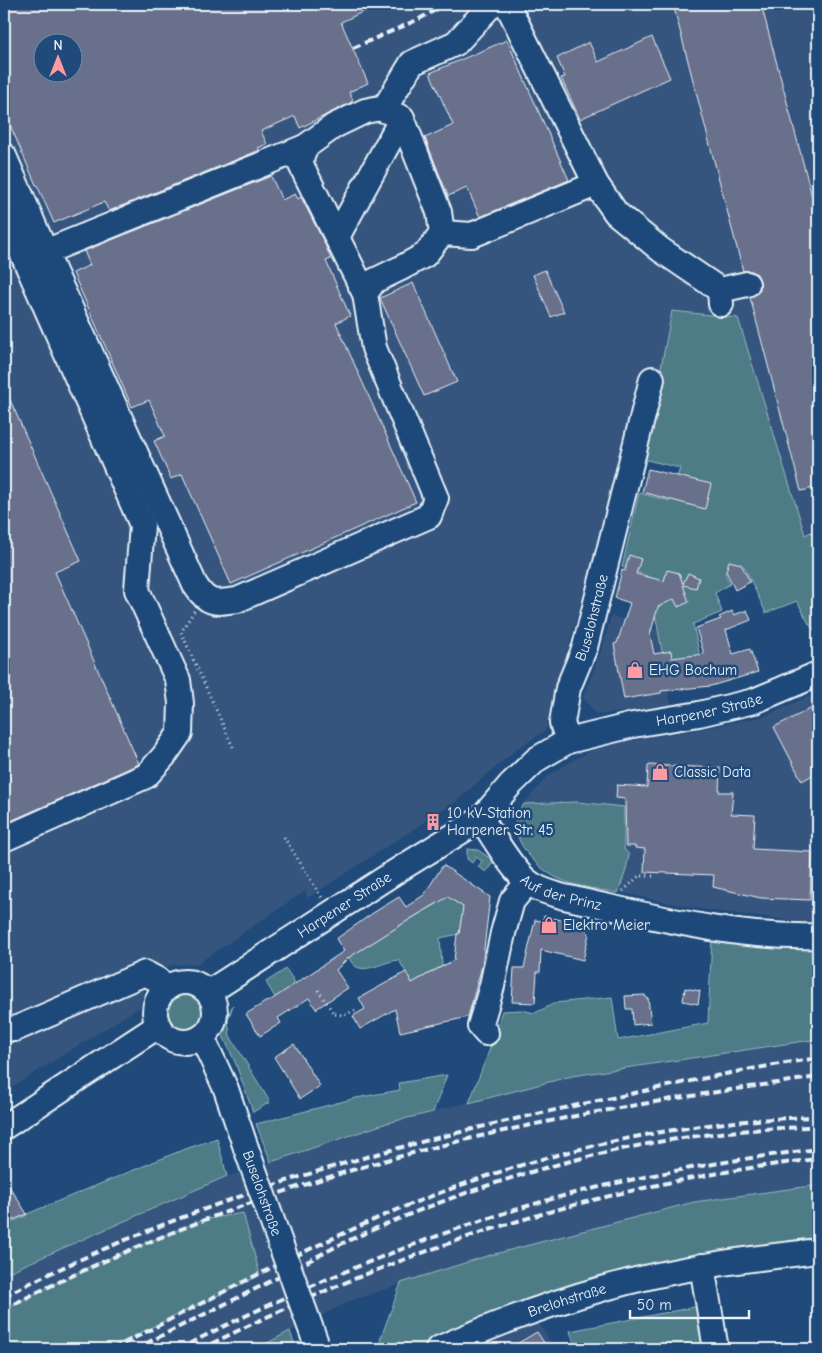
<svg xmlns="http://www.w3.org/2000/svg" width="822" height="1353" font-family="'Comic Neue',sans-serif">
<rect width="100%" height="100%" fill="#1f4a7a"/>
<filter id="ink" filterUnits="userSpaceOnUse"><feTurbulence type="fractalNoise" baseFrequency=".02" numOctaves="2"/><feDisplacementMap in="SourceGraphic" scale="10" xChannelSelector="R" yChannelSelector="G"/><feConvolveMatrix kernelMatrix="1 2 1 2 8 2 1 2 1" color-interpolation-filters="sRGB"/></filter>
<g filter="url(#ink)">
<g fill="#35557f" fill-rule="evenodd">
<path d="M4,4H818V534L805,535L738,318L654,400L638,397L545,731L518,748L454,803L308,898L305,891L197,964L172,965L162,969L152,978L144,991L140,1007L4,1092ZM42,42H72V72H42Z"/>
<path d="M611,616L658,630L671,705L597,715L583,698L603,646Z"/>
<path d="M818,692V922H802L701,909L572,883L557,878L546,871L529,855L520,842L515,825L516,819L520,808L548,776L573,760L603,745L697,730L765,716Z"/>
<path d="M818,1039V1185L694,1202L487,1256L350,1301L256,1349H4V1274L214,1181L387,1123L572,1076Z"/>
<path d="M537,1320L555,1349H463Z"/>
</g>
<g fill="#4e7c86" stroke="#9bb6bf">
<path d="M672,311L738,318L805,535L815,530L817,534H818V556L815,558L818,563V635L809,624L797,601L766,613L744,566L725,573L730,584L715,593L722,612L693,624L701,661L665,666L654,609L639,605L647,576L622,567L639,493L670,501L680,468L643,459Z"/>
<path d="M577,802L624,807V849L629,855L626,870L618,893C598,889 576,887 557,878C533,866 500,830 524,804Z"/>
<path d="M467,849L478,850L494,861L486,872L478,867L482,861L476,857L472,863L467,859Z"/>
<path d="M431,885L466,909L461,920L459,934L440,938L442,966L412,983L399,960C384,960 357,981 349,957L412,918L437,904Z"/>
<path d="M712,936L818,946V1039L572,1076L469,1103L489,1051L502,1011L521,1010L535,1013L555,1003L612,997L618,1040L708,1023Z"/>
<path d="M286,969L296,984L277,1001L266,982Z"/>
<circle cx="185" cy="1012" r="17"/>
<path d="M233,1005L228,1020L230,1036L270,1102L253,1112L235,1062L223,1036V1028Z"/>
<path d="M447,1075L433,1112L387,1123L271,1162L256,1124L356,1098L400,1090L399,1083Z"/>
<path d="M217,1138L227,1176L4,1274V1226L27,1215V1214L180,1151Z"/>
<path d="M818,1185V1244L469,1327L416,1349H383L380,1340L401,1283L487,1256L694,1202Z"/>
<path d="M243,1213L260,1275L107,1349H4V1309L93,1265L202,1220Z"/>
<path d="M705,1305L712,1349H576L570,1331Z"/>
<path d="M290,1331L296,1349H256Z"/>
</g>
<g fill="#69708b" stroke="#e8f1f8" fill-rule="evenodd">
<path d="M4,4H380L341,22L368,83L349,92L353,100L350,103L300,128L295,116L261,131L267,144L258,148L260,150L109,211L104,202L54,223L37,185H36L4,111V90L9,87L4,76ZM42,42H72V72H42Z"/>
<path d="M673,4H761L818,219V487L801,491L750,297L757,294L760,289V281L757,274L752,271H743Z"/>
<path d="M652,37L670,78L580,119L561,78L565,77L557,58L589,42L598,62Z"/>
<path d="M507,40L569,180L480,217L467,188L448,196L425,138L453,125L430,73Z"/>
<path d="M271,176L282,200L295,194L298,199L301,197L324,242L331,259L326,261L350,316L336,323L416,502L231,584L182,474L171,479L154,441L165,436L149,400L132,407L73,273L90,265L84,251Z"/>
<path d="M545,270L564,312L551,317L533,275Z"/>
<path d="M413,283L457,382L424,396L380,298Z"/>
<path d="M4,386L81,561L55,572L139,764L4,824Z"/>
<path d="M648,469L711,484L705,509L642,492Z"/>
<path d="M629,555L641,559L636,574L664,581L667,570L679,573L683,584L688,573L699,578L696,588L683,585L689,602L678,607L674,599L658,607L650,635L654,654L671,651L672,658L704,654L696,628L721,619L719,617L732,611L734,615L747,610L751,620L726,630L733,654L750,649L758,672L711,686L661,691V693L624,699L614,644L617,643L630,603L615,598L622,570L625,571Z"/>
<path d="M729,561L741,564L750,582L735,590L726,571Z"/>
<path d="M812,708L818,721V772L802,781L774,727Z"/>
<path d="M648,765L720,768L719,792H733L731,814L755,815L753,849L812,852L810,900L761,898L713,887L714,875L644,872L645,849L635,848V846H626L625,799L616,798L617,785L647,787Z"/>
<path d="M443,865L490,897L482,966L468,1017L400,1032L395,1009L360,1029L353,1016L365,1009L359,998L406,972L412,983L454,960L457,934H459L463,907L448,897L412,918L348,958L336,970L348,988L316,1009L309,998L278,1018L281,1023L260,1036L246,1014L267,1001L268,1002L344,951L336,939L373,913L399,897L406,907L424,895Z"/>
<path d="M544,916L583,925L589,934L583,960L541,950L540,972H537L535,1003L512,1002L514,968H524L535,920L542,921V922Z"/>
<path d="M685,988L700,991L698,1004L683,1001Z"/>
<path d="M645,995L646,998H648L651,1023L633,1025L632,1009H626L625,996Z"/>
<path d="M294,1044L320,1086L300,1099L274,1057Z"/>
<path d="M4,1178L27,1214L4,1224Z"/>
<path d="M537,1332L548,1349H508Z"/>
</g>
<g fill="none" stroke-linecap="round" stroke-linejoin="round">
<g stroke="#e8f1f8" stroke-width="28">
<g id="minor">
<path d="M507,4L596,184L616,213L661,250L720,290"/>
<path d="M384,109L412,63L456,43L492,4"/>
<path d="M4,156L51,265L195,585C208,605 215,603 237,600L429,516L436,498L374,348L365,294L300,163L305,147L334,126L365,111L380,108L402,118L439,212L442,233L425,255L401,268L374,281L365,294"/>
<path d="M4,212L142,525L137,590L178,680L181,703L180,733L164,756L146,776L4,839"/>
<path d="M442,233L472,235L596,184"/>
<path d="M337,237L402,118"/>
<path d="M45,252L305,147"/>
<path d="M721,304L720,290L747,284"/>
<path id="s1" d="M568,741L562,723L568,688L585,647L652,379"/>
<path id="s2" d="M481,819C494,837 511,869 528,882C538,890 552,893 564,897C648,915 732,939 818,936"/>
<circle cx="185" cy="1012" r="30"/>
<path id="s3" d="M209,992L395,872L481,819L510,785L537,759L568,741L633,725L699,714L754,701L818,674"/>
<path d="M4,1028L15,1029L145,973L158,980L165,989"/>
<path d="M486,1033L480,1026L492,986L503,933L512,901L528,882"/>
<path d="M202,1037L226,1089L246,1148"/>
<path d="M4,1127L158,1026"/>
<path d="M702,1266L716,1349"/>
<path id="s4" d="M438,1349C492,1325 548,1304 605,1288C675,1268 747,1259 818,1251"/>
</g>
</g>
<g stroke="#e8f1f8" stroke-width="3" stroke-dasharray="1 4" stroke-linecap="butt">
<path d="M194,611L181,632L233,747"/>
<path d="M284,837L322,898"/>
<path d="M623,891L639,876H655"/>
<path d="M318,990L334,1014L344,1015L356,1010"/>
</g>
<use href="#minor" stroke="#1f4a7a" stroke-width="24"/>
<g stroke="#e8f1f8" stroke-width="4" stroke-dasharray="8 4" stroke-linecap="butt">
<path d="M353,48L417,20L447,4"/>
<path d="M4,1296C196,1198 402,1141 612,1098C681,1083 749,1068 818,1058"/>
<path d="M4,1309C170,1224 348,1163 531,1125C626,1105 722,1091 818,1077"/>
<path d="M113,1349C191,1309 269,1267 349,1231C496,1163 656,1120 818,1117"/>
<path d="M135,1349C182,1325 230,1302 277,1278C303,1264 328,1250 354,1238C498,1173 660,1128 818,1127"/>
<path d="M179,1349C244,1315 311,1285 379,1258C448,1231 519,1206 591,1189C666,1171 742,1158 818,1149"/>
<path d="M201,1349C394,1251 602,1183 818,1159"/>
</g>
<g stroke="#e8f1f8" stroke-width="28" stroke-linecap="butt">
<g id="minor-bridge">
<path id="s5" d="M246,1148L316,1343"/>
</g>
</g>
<use href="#minor-bridge" stroke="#1f4a7a" stroke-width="24"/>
</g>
</g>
<defs>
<g id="shop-bare" transform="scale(1.35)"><path d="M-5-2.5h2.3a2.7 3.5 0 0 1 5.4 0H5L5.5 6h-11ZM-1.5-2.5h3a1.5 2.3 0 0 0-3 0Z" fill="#ff9aa2" stroke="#1f4a7a" stroke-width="2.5" paint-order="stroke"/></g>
<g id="building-bare" transform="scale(1.35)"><path d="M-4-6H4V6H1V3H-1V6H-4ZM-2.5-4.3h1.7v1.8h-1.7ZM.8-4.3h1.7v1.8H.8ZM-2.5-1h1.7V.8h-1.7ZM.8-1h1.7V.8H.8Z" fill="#ff9aa2" stroke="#1f4a7a" stroke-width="2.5" paint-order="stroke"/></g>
</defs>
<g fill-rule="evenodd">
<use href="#shop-bare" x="635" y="670"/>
<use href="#shop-bare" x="660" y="772"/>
<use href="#building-bare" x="433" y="822"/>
<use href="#shop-bare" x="549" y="925"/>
</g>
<g text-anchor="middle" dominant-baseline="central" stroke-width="5" stroke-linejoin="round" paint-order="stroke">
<g font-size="15" fill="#e8f1f8" stroke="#1f4a7a">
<text stroke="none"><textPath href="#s1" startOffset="129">Buselohstraße</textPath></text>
<text stroke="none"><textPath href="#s3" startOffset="585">Harpener Straße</textPath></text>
<text stroke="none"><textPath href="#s2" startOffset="114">Auf der Prinz</textPath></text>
<text stroke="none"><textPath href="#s3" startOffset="161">Harpener Straße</textPath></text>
<text stroke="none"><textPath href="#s5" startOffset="48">Buselohstraße</textPath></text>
<text stroke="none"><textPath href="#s4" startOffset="138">Brelohstraße</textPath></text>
</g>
<g font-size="15" fill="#e8f1f8" stroke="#1f4a7a" text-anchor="start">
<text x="649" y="670">EHG Bochum</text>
<text x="674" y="772">Classic Data</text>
<text x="447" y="813">10 kV-Station<tspan x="447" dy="17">Harpener Str. 45</tspan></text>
<text x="563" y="925">Elektro Meier</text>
</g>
</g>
<rect width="822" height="1353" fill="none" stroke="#1f4a7a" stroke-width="20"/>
<rect x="10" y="10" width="802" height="1333" fill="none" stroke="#e8f1f8" stroke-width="2" filter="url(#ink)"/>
<g transform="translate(58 58)"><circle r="24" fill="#1f4a7a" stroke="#6f8dac"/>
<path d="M0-4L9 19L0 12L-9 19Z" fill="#ff9aa2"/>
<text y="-8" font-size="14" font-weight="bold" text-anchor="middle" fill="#e8f1f8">N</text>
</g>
<path d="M630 1310v8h119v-8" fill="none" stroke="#e8f1f8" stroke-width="2.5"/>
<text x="637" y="1310" font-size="15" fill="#e8f1f8" stroke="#1f4a7a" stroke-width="4" paint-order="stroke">50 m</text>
</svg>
